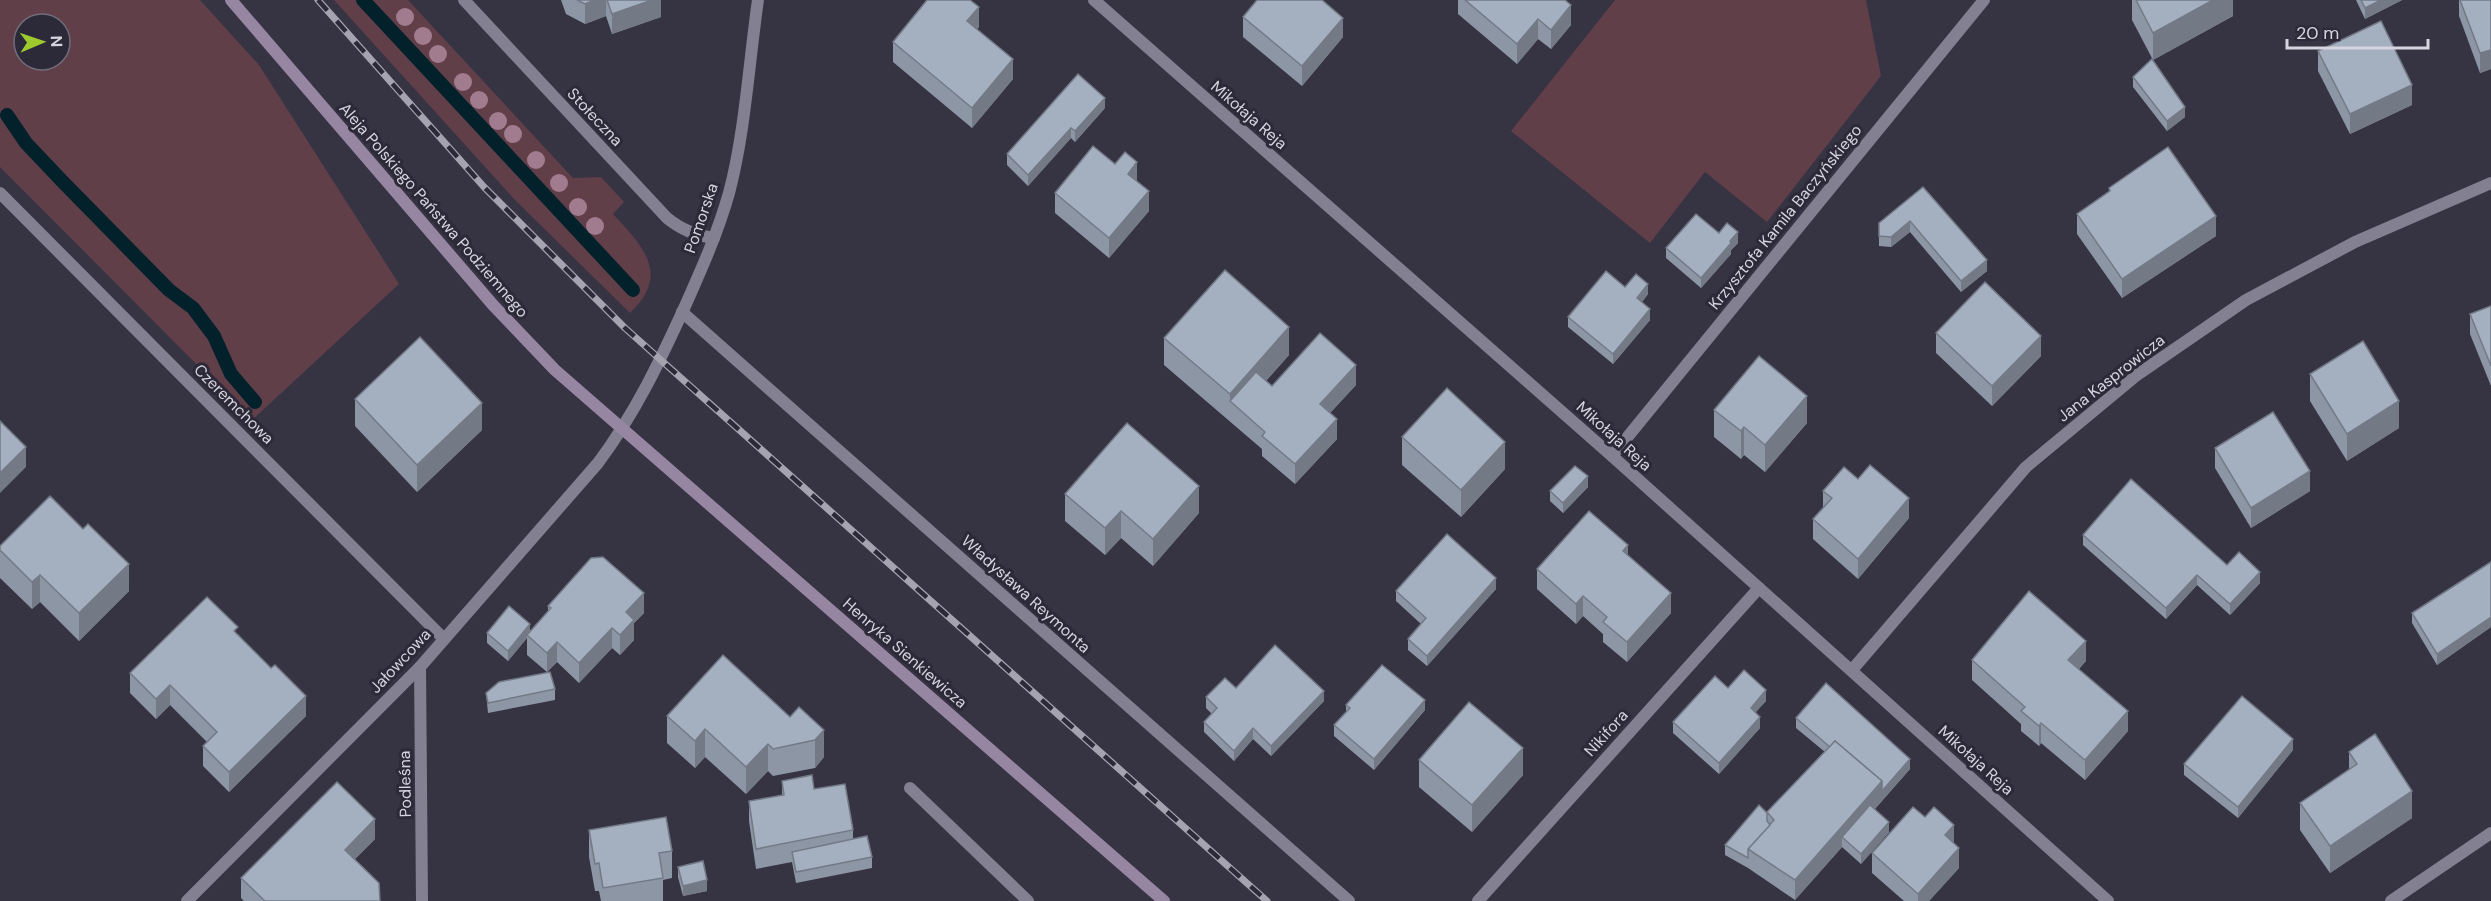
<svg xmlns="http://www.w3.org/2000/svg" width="2491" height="901" font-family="'DM Sans',sans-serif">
<rect width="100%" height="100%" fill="#363343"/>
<g fill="#613f49" fill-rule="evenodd">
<path d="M0,0H200L259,65L399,284L252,420L0,167ZM24,24H60V60H24Z"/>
<path d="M334,0H408L573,178L601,177L624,202L613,214C645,248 670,275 630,313L514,199Z"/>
<path d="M1615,0H1866L1881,76L1767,222L1705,172L1650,243L1511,131Z"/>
</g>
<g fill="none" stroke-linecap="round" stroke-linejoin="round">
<g stroke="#03212b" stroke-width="14">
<path d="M363,0L633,290"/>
<path d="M7,115L26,143L62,181L169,290L193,308L214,336L231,374L255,402"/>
</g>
<g stroke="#838092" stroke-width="12">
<path d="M910,788L1028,901"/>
<path d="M1478,901L1759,588"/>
</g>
<g stroke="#838092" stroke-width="12">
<path d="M464,0L667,218C682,230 695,235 714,238"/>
<path d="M1094,0L1612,456L2108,901"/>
<path d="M0,193L444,639"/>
<path d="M682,312L1349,901"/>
<path d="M1612,456L1984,0"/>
<path d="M420,667L422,901"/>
<path d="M1852,670L2026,467L2137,375L2246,300L2355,242L2491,183"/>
<path d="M187,901L420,667L598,463C636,412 660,361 686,304C702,268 718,232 729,193C745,133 749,62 758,0"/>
<path d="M2391,901L2491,833"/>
</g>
<path stroke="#9786a2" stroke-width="12" d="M231,0L493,305L555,370L1164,901"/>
<g stroke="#a4a3af" stroke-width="7">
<path id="rail" d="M318,0L484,187L625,328L1267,901"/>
</g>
<use href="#rail" stroke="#2c2938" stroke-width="4.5" stroke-dasharray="14" stroke-linecap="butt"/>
</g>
<g fill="#a17c8e">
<circle cx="405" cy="17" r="9"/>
<circle cx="423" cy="36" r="9"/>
<circle cx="438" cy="54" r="9"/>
<circle cx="463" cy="82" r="9"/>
<circle cx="479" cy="100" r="9"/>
<circle cx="498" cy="121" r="9"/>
<circle cx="513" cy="134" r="9"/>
<circle cx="536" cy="160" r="9"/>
<circle cx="559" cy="183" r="9"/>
<circle cx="578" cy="207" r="9"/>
<circle cx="595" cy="226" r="9"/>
</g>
<g fill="#8d96a5">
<path d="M561,0H661V17L612,34L606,16L585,24L566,14Z"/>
<path d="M1458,0H1565L1571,25L1551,49L1538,39L1517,64L1458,14Z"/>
<path d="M2132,0H2233V16L2153,60L2132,20Z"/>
<path d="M2356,0H2402L2365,19Z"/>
<path d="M2459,0H2491V69L2480,73L2459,16Z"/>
<path d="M1243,17L1343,37L1302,86L1243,37Z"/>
<path d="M979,27L977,29L1013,79L972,128L893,62V42Z"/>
<path d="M2318,51L2412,105L2350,134L2318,71Z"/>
<path d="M2133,77L2185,117L2167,131L2133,87Z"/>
<path d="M1105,108L1075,142L1071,138L1028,186L1007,165V154Z"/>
<path d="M1137,182L1149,211L1109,258L1055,213V193Z"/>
<path d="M1923,187L1987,271L1961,292L1910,232L1891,247L1879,246V223Z"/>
<path d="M2109,188L2216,236L2122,298L2077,234V214L2109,191Z"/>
<path d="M1719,233L1738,243L1731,250V254L1701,288L1666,258V248Z"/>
<path d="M1625,287L1648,294L1642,302L1650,320L1613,364L1568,327V317Z"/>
<path d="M2491,306V386L2470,334V314Z"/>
<path d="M1936,333L2041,356L1992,406L1936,353Z"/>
<path d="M1164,338L1289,355L1266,381L1272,386L1356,385L1330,413L1337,439L1295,484L1262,456V449L1164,365Z"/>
<path d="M2310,374L2399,428L2347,461L2310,401Z"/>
<path d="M355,399L482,430L417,492L355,426Z"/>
<path d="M1714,410L1807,423L1765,472L1744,455L1741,459L1714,437Z"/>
<path d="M1402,437L1505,469L1461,517L1402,465Z"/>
<path d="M2215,448L2310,491L2251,528L2215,468Z"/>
<path d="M1858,479L1909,518L1858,579L1813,539V519L1823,508V491Z"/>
<path d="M1588,487L1563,513L1550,501V491Z"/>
<path d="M1065,494L1199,513L1153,566L1121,538L1105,555L1065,521Z"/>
<path d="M2083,535L2227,565L2260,583L2230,615L2197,585L2166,619L2083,545Z"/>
<path d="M0,546L129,591L79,641L40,602L32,609L0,578Z"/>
<path d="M1628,556L1671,613L1627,662L1603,642V634L1583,616L1576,624L1537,589V569Z"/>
<path d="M2491,562V627L2437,665L2412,623V613Z"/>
<path d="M1496,589L1427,666L1408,650V639L1421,624L1396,601V591Z"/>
<path d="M548,606L644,613L634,623V640L620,655L612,648L579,683L557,662L547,672L527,655V638L508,661L487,643V633L530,631L548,611Z"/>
<path d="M238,634L306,716L229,792L203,766V746L207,742L170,705L156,719L130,693V673Z"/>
<path d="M1972,660L2086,661L2079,669L2128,731L2085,780L2041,743L2039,746L2021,731V724L1972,680Z"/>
<path d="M1236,688L1324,701L1271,756L1253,739L1234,761L1204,732V722L1212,714L1206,708V697Z"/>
<path d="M1728,688L1766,701L1755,712L1760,728L1719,774L1673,733V722Z"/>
<path d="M555,689V700L488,713L486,693Z"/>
<path d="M1346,705L1425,710L1374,770L1334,736V725L1346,712Z"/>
<path d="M799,707L824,757L815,768L773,776L768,771L746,794L705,757L695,768L667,743V716L790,717Z"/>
<path d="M1796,718L1910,769L1875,809L1889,832L1861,864L1842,847L1795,900L1748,868L1725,855V845L1767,813L1825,752L1796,728Z"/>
<path d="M2293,750L2238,818L2184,775V764Z"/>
<path d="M2349,752L2412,818L2330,873L2300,830V803L2349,770Z"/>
<path d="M1419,760L1523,775L1472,832L1419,787Z"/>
<path d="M782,781L814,789L853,830V839L872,857V868L796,883L792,862L756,869L749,821V801L782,795Z"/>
<path d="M589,830L672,851V878L663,880V901H601L599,891H595L589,857Z"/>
<path d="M375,839L355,859L380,901H244L241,898V878Z"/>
<path d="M1954,844L1959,868L1929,901H1904L1872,873V853Z"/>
<path d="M678,867L707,891L683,896L678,877Z"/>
</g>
<g fill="#737a86">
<path d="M594,0H606V16L585,24V4Z"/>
<path d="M652,0H661V17L612,34V14Z"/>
<path d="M2213,0H2233V16L2153,60V33Z"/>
<path d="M2381,0H2402L2365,19V8Z"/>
<path d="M1571,5V25L1551,49V30Z"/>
<path d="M979,7V27L967,41V21Z"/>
<path d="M1343,18V37L1302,86V66Z"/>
<path d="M1538,19V39L1517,64V44Z"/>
<path d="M2491,50V69L2480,73V53Z"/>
<path d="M1013,59V79L972,128V108Z"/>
<path d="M2412,85V105L2350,134V114Z"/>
<path d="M1105,98V108L1075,142V131Z"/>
<path d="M2185,107V117L2167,131V121Z"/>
<path d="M1071,128V138L1028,186V175Z"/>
<path d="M1137,162V182L1128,174Z"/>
<path d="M1149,191V211L1109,258V238Z"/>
<path d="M2216,216V236L2122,298V279Z"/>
<path d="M1910,221V232L1891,247V237Z"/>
<path d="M1738,232V243L1731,250V254L1701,288V278L1730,241Z"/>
<path d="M1987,260V271L1961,292V281Z"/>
<path d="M1648,284V294L1637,308V298Z"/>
<path d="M1650,309V320L1613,364V354Z"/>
<path d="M1289,327V355L1240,410L1230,401V421V394Z"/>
<path d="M2041,336V356L1992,406V386Z"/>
<path d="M1356,365V385L1320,424V404Z"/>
<path d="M1807,396V423L1765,472V445Z"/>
<path d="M2399,401V428L2347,461V434Z"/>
<path d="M482,403V430L417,492V465Z"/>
<path d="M1337,419V439L1295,484V464Z"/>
<path d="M1744,427V455L1741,459V431Z"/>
<path d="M1505,442V469L1461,517V490Z"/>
<path d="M26,447V467L0,493V473Z"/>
<path d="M2310,471V491L2251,528V508Z"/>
<path d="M1588,476V487L1563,513V503Z"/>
<path d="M1199,486V513L1153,566V539Z"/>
<path d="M1909,498V518L1858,579V559Z"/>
<path d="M1121,511V538L1105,555V528Z"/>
<path d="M1628,545V565L1623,551Z"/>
<path d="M129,564V591L79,641V613Z"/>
<path d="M2260,572V583L2230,615V604Z"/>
<path d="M40,575V602L32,609V582Z"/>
<path d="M2197,575V585L2166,619V608Z"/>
<path d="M1496,578V589L1427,666V656Z"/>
<path d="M644,593V613L634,623V640L620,655V635L626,612Z"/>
<path d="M1671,593V613L1627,662V642Z"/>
<path d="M1583,596V616L1576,624V604Z"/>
<path d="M2491,617V627L2437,665V654Z"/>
<path d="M530,624V634L527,635V638L508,661V651Z"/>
<path d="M612,628V648L579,683V663Z"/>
<path d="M2086,641V661L2068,680V660Z"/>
<path d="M557,642V662L547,672V653Z"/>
<path d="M170,685V705L156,719V699Z"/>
<path d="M1766,690V701L1751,718V708Z"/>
<path d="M1324,691V701L1271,756V746Z"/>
<path d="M306,696V716L229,792V772Z"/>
<path d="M1425,700V710L1374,770V759Z"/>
<path d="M2128,711V731L2085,780V760Z"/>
<path d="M1760,717V728L1719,774V763Z"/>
<path d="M2041,723V743L2039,746V726Z"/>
<path d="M1253,728V739L1234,761V751Z"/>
<path d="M705,729V757L695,768V741Z"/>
<path d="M824,730V757L815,768V740Z"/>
<path d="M2293,739V750L2238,818V807Z"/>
<path d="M768,744V771L746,794V767Z"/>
<path d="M1523,748V775L1472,832V805Z"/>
<path d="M1910,759V769L1846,841L1842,837V847L1795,900V880L1882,781Z"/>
<path d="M2412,791V818L2330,873V846Z"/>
<path d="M375,819V839L345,869V850Z"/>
<path d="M1889,822V832L1861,864V854Z"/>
<path d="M1954,825V845L1945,835Z"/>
<path d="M1959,848V868L1929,901H1918V894Z"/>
<path d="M707,880V891L683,896V886Z"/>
</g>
<g fill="#a4afc0" stroke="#737a86" stroke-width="1.5">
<path d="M577,0H594L585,4Z"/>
<path d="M607,0H652L612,14Z"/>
<path d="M927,0H970L979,7L967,21L1013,59L972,108L893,42Z"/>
<path d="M1257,0H1322L1343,18L1302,66L1243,17Z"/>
<path d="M1465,0H1565L1571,5L1551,30L1538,19L1517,44Z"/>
<path d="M2136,0H2213L2153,33Z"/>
<path d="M2361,0H2381L2365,8Z"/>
<path d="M2460,0H2491V50L2480,53Z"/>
<path d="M2381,21L2412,85L2350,114L2318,51Z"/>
<path d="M2152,59L2185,107L2167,121L2133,77Z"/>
<path d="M1078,74L1105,98L1075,131L1071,128L1028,175L1007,154Z"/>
<path d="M1093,146L1115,164L1125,152L1137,162L1128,174L1149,191L1109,238L1055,193Z"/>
<path d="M2168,147L2216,216L2122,279L2077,214L2110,191L2109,188Z"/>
<path d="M1923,187L1987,260L1961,281L1910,221L1891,237L1879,236V223Z"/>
<path d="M1696,214L1719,233L1727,223L1738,232L1730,241L1731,243L1701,278L1666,248Z"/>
<path d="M1225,270L1289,327L1230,394L1164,338Z"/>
<path d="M1606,271L1625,287L1636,274L1648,284L1637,298L1650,309L1613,354L1568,317Z"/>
<path d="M1985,282L2041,336L1992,386L1936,333Z"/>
<path d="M2491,306V366L2470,314Z"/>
<path d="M1320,333L1356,365L1320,404L1337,419L1295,464L1262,436L1265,432L1230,401L1256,372L1272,386Z"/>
<path d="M420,337L482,403L417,465L355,399Z"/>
<path d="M2363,341L2399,401L2347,434L2310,374Z"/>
<path d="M1759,356L1807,396L1765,445L1744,427L1741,431L1714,410Z"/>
<path d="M1447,388L1505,442L1461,490L1402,437Z"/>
<path d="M2273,412L2310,471L2251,508L2215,448Z"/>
<path d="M0,421L26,447L0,473Z"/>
<path d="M1127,423L1199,486L1153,539L1121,511L1105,528L1065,494Z"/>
<path d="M1870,465L1909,498L1858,559L1813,519L1832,498L1823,491L1844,467L1858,479Z"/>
<path d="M1575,466L1588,476L1563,503L1550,491Z"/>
<path d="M2131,479L2227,565L2239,552L2260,572L2230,604L2197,575L2166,608L2083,535Z"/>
<path d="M50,496L83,529L88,524L129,564L79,613L40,575L32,582L0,550V546Z"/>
<path d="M1589,511L1628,545L1623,551L1671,593L1627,642L1603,622L1607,617L1583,596L1576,604L1537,569Z"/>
<path d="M1447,534L1496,578L1427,656L1408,639L1426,618L1396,591Z"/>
<path d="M603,557L644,593L626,612L634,620L620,635L612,628L579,663L557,642L547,653L527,635L551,608L548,606L591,558Z"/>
<path d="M2491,562V617L2437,654L2412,613Z"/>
<path d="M2029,591L2086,641L2068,660L2128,711L2085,760L2041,723L2039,726L2021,711L2025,707L1972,660Z"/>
<path d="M207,597L238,627L234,631L271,668L275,665L306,696L229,772L203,746L217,732L170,685L156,699L130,673Z"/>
<path d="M509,606L530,624L508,651L487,633Z"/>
<path d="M1275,645L1324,691L1271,746L1253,728L1234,751L1204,722L1217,708L1206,697L1225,678L1236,688Z"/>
<path d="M723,655L790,717L799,707L824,730L815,740L773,749L768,744L746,767L705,729L695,741L667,716Z"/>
<path d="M1382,665L1425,700L1374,759L1334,725L1350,708L1346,705Z"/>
<path d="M1744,670L1766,690L1751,708L1760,717L1719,763L1673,722L1715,676L1728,688Z"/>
<path d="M550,672L555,689L488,703L486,693L499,682Z"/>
<path d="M1826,683L1910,759L1882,791V781L1835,741L1830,747L1796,718Z"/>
<path d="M2242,696L2293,739L2238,807L2184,764Z"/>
<path d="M1469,702L1523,748L1472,805L1419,760Z"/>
<path d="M2375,734L2412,791L2330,846L2300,803L2357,764L2349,752Z"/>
<path d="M1835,741L1882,781L1795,880L1748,849L1774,820L1767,812Z"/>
<path d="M812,775L814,789L845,784L853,830L756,849L749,801L784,795L782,781Z"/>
<path d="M337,782L375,819L345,850L379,883L380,901H265L241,878Z"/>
<path d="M1759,805L1767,813V821L1770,825L1748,849V858L1725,845Z"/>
<path d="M1870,805L1889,822L1861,854L1842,837Z"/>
<path d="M1913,807L1925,817L1934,807L1954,825L1945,835L1959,848L1918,894L1872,853Z"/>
<path d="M666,817L672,851L659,853L663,878L603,888L599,863L595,864L589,830Z"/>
<path d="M867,836L872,857L796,872L792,852Z"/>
<path d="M703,861L707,880L683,886L678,867Z"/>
</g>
<g text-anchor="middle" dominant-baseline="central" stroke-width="6" stroke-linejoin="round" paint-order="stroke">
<g font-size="16" fill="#d6d5df" stroke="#2c2938">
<text transform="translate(1249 115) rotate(41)">Mikołaja Reja</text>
<text transform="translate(595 117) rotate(47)">Stołeczna</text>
<text transform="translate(434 210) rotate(49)">Aleja Polskiego Państwa Podziemnego</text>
<text transform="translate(1785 217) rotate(-51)">Krzysztofa Kamila Baczyńskiego</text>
<text transform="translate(701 218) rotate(-71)">Pomorska</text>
<text transform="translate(2111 378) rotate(-38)">Jana Kasprowicza</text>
<text transform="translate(234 404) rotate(45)">Czeremchowa</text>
<text transform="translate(1614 436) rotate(42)">Mikołaja Reja</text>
<text transform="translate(1026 594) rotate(42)">Władysława Reymonta</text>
<text transform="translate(905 653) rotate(41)">Henryka Sienkiewicza</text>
<text transform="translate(400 661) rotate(-47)">Jałowcowa</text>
<text transform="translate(1606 733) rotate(-48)">Nikifora</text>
<text transform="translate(1976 760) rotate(42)">Mikołaja Reja</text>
<text transform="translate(405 784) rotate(-91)">Podleśna</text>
</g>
</g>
<g transform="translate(42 42) rotate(88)"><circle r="28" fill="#2c2938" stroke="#706e7b" stroke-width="1.5"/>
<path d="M0-4.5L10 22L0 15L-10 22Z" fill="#9eca2e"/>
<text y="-9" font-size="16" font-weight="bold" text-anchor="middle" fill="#d6d5df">N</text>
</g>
<path d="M2287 39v9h141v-9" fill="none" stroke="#d6d5df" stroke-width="3"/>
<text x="2296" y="39" font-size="18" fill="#d6d5df" stroke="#2c2938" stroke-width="4.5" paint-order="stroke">20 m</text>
</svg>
